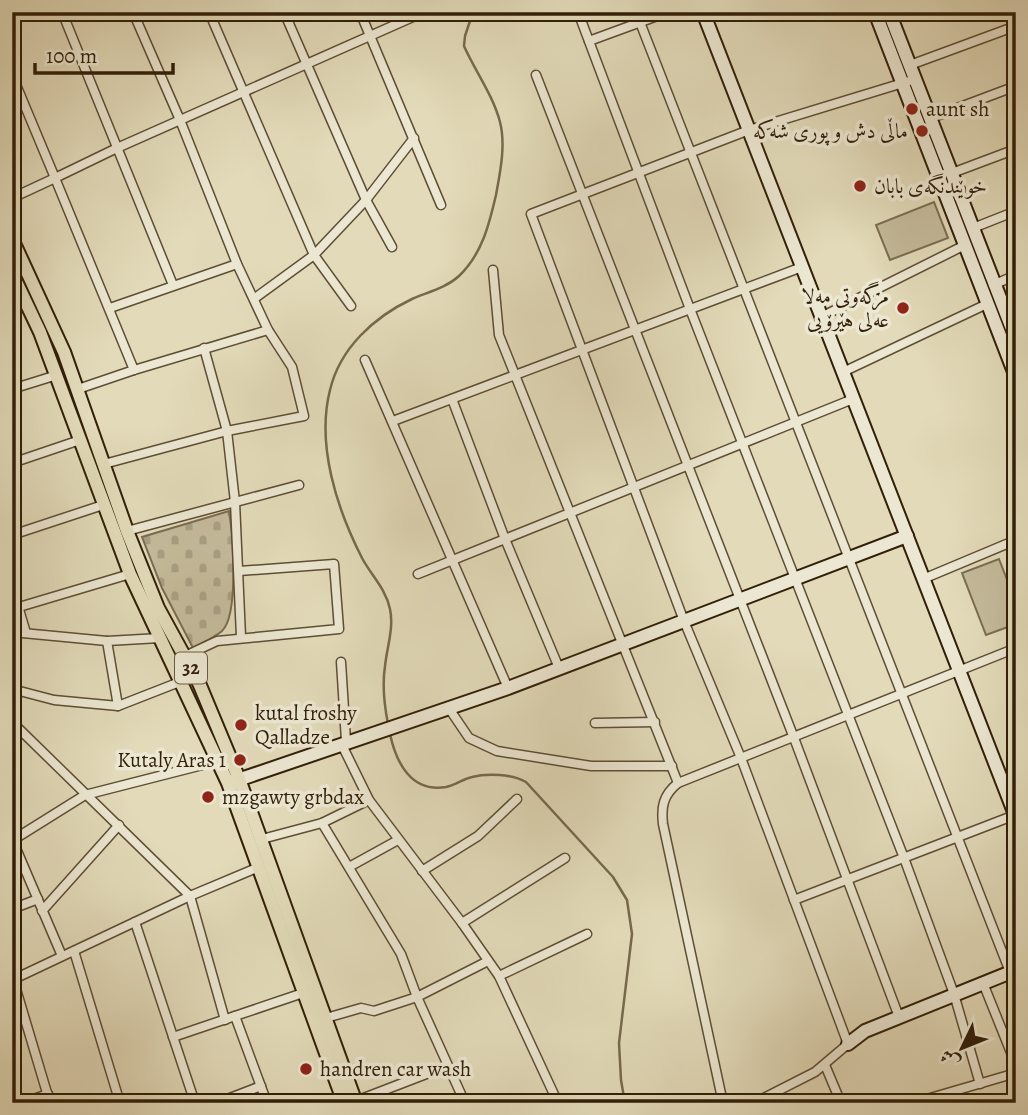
<svg xmlns="http://www.w3.org/2000/svg" width="1028" height="1115" font-family="Alegreya,Amiri,serif">
<defs>
<pattern id="cemetery-stones" width="16" height="16" patternUnits="userSpaceOnUse" patternTransform="scale(1.75)"><rect width="16" height="16" fill="#c4ba9b"/><path d="M2 7V4a2 2 0 0 1 4 0v3zM10 15v-3a2 2 0 0 1 4 0v3z" fill="#a99f84"/></pattern>
</defs>
<rect width="100%" height="100%" fill="#e2dab9"/>
<filter id="stains"><feTurbulence type="fractalNoise" baseFrequency=".00286" numOctaves="4"/><feColorMatrix values="0 0 0 0 .2 0 0 0 0 .09 0 0 0 0 .02 0 0 0 .5 -.17"/></filter>
<radialGradient id="worn" r=".72"><stop offset=".6" stop-color="#630" stop-opacity="0"/><stop offset="1" stop-color="#630" stop-opacity=".3"/></radialGradient>
<path fill="url(#cemetery-stones)" stroke="#7a6c52" stroke-width="2" d="M229,511C233,535 239,615 222,631C214,638 202,643 193,648L162,588L142,537Z"/>
<g fill="#c4ba9b" stroke="#7a6c52" stroke-width="2">
<path d="M934,202L948,238L890,260L876,225Z"/>
<path d="M999,559L1016,603V624L986,635L962,573Z"/>
</g>
<g fill="none" stroke-linecap="round" stroke-linejoin="round">
<g stroke="#77694e" stroke-width="2.5">
<path d="M388,724C384,704 382,686 385,666C387,647 394,628 390,609C386,589 371,575 362,558C337,509 316,445 330,390C340,348 374,317 412,299C428,292 446,288 459,276C482,254 489,225 496,195C500,173 506,145 500,122C493,95 475,71 464,46L465,36L473,12"/>
<path d="M390,734C396,762 411,793 446,787C456,785 463,779 472,777C487,773 512,774 526,782L613,877L627,900L632,934L619,1043L621,1080L625,1103"/>
</g>
<g stroke="#5d4e34" stroke-width="11">
<g id="street">
<path d="M62,12L173,285"/>
<path d="M209,12L314,255L351,306"/>
<path d="M284,12L366,200L392,247"/>
<path d="M360,12L441,205"/>
<path d="M578,12L690,309L904,858L954,994L980,1084"/>
<path d="M636,12L1010,972"/>
<path d="M589,41L668,12"/>
<path d="M910,65L1016,26"/>
<path d="M12,75L55,178L117,148L424,12"/>
<path d="M536,75L794,738L899,1017"/>
<path d="M931,118L1016,86"/>
<path d="M952,173L1016,149"/>
<path d="M12,198L55,178L134,370L78,389"/>
<path d="M973,228L1016,211"/>
<path d="M493,270L499,335L678,783"/>
<path d="M993,285L1016,275"/>
<path d="M255,298L314,255L366,200L414,138"/>
<path d="M110,308L237,264"/>
<path d="M821,317L965,245"/>
<path d="M204,348L227,431L235,502L241,637"/>
<path d="M365,360L508,688"/>
<path d="M134,370L268,330"/>
<path d="M843,372L989,303"/>
<path d="M12,389L57,375"/>
<path d="M452,399L505,539L559,668"/>
<path d="M393,421L802,267"/>
<path d="M12,463L80,440"/>
<path d="M104,464L227,431L304,416L292,367L268,330L237,264L180,120L133,12"/>
<path d="M127,531L299,485"/>
<path d="M12,535L103,505"/>
<path d="M418,574L853,399"/>
<path d="M923,579L1016,540"/>
<path d="M12,586L26,633"/>
<path d="M19,607L130,574"/>
<path d="M12,632L107,641L160,638"/>
<path d="M107,641L118,706"/>
<path d="M185,656L217,641L339,629L334,564L239,571"/>
<path d="M341,662L346,741"/>
<path d="M12,689L54,700L118,706L182,681"/>
<path d="M448,707L469,738L497,751L591,766H672"/>
<path d="M12,722L190,896L225,1020"/>
<path d="M595,723L655,722"/>
<path d="M341,743L369,800L462,923L499,976L558,1103"/>
<path d="M1006,791L1016,787"/>
<path d="M322,823L401,954L417,997L465,1103"/>
<path d="M12,839L62,956"/>
<path d="M262,839L322,823L369,800"/>
<path d="M13,840L85,795L218,761"/>
<path d="M349,867L398,840"/>
<path d="M422,871L478,836L517,799"/>
<path d="M794,900L1015,815"/>
<path d="M12,909L38,899"/>
<path d="M42,911L119,825"/>
<path d="M135,922L195,1103"/>
<path d="M462,923L565,858"/>
<path d="M74,951L120,1103"/>
<path d="M499,976L587,934"/>
<path d="M13,979L50,1103"/>
<path d="M12,980L190,896L259,867"/>
<path d="M983,983L1016,1065"/>
<path d="M235,1016L267,1103"/>
<path d="M326,1018L361,1008L374,1011L417,997L488,961"/>
<path d="M173,1037L303,993"/>
<path d="M825,1065L841,1103"/>
<path d="M356,1101L447,1066"/>
<path d="M22,1103L48,1094"/>
<path d="M217,1103L261,1086"/>
<path d="M723,1103L663,824C661,807 663,795 678,783L1016,648"/>
<path d="M754,1103L815,1072L848,1044L741,758L684,621L531,214L749,130L916,79"/>
<path d="M913,1103L1016,1073"/>
</g>
</g>
<g stroke="#311f08" stroke-width="16">
<g id="secondary">
<path d="M703,12L1016,817"/>
<path d="M875,12L1016,377"/>
<path d="M889,12L1016,339"/>
<path d="M232,782L508,688L907,536"/>
<path d="M848,1044L865,1031L1016,970"/>
</g>
</g>
<g stroke="#311f08" stroke-width="16">
<g id="primary">
<path d="M12,239L64,352L127,531L158,608L199,683L239,779L356,1103"/>
<path d="M12,273L40,332L130,574L228,783L344,1103"/>
</g>
</g>
<use href="#street" stroke="#ece7d2" stroke-width="8"/>
<use href="#secondary" stroke="#ece7d2" stroke-width="12"/>
<use href="#primary" stroke="#e2dab9" stroke-width="12"/>
</g>
<g fill="#8f2418" stroke="#ece7d2" stroke-width="2.5">
<circle cx="912" cy="109" r="7"/>
<circle cx="922" cy="131" r="7"/>
<circle cx="860" cy="186" r="7"/>
<circle cx="903" cy="308" r="7"/>
<circle cx="241" cy="725" r="7"/>
<circle cx="240" cy="760" r="7"/>
<circle cx="208" cy="797" r="7"/>
<circle cx="306" cy="1069" r="7"/>
</g>
<g text-anchor="middle" dominant-baseline="central" stroke-width="7" stroke-linejoin="round" paint-order="stroke">
<rect fill="#ece7d2" stroke="#695b45" stroke-width="2" x="175" y="652.5" width="32" height="31" rx="5"/>
<g font-size="19" font-weight="bold" fill="#311f08">
<text x="191" y="668">32</text>
</g>
<g font-size="21" fill="#311f08" stroke="#ece7d2" text-anchor="start">
<text x="926" y="109">aunt sh</text>
<text x="908" y="131" text-anchor="end">ماڵی دش و پوری شەکە</text>
<text x="874" y="186">خوێندنگەی بابان</text>
<text x="889" y="296" text-anchor="end">مزگەوتی مەلا<tspan x="889" dy="24">عەلی هێرۆیی</tspan></text>
<text x="255" y="713">kutal froshy<tspan x="255" dy="24">Qalladze</tspan></text>
<text x="226" y="760" text-anchor="end">Kutaly Aras 1</text>
<text x="222" y="797">mzgawty grbdax</text>
<text x="320" y="1069">handren car wash</text>
</g>
</g>
<rect width="1028" height="1115" fill="none" stroke="#e2dab9" stroke-width="42"/>
<rect x="14" y="14" width="1000" height="1087" fill="none" stroke="#311f08" stroke-width="3.5"/>
<rect x="21" y="21" width="986" height="1073" fill="none" stroke="#311f08" stroke-width="2"/>
<g transform="translate(962 1048) rotate(227)" stroke="#ece7d2" stroke-width="5" paint-order="stroke">
<path d="M0-5L12 26L0 18L-12 26Z" fill="#311f08"/>
<text y="-10" font-size="19" font-weight="bold" text-anchor="middle" fill="#311f08">ش</text>
</g>
<path d="M35 63v10h138v-10" fill="none" stroke="#311f08" stroke-width="3.5"/>
<text x="46" y="63" font-size="21" fill="#311f08" stroke="#ece7d2" stroke-width="5" paint-order="stroke">100 m</text>
<rect width="100%" height="100%" filter="url(#stains)"/>
<rect width="100%" height="100%" fill="url(#worn)"/>
</svg>
